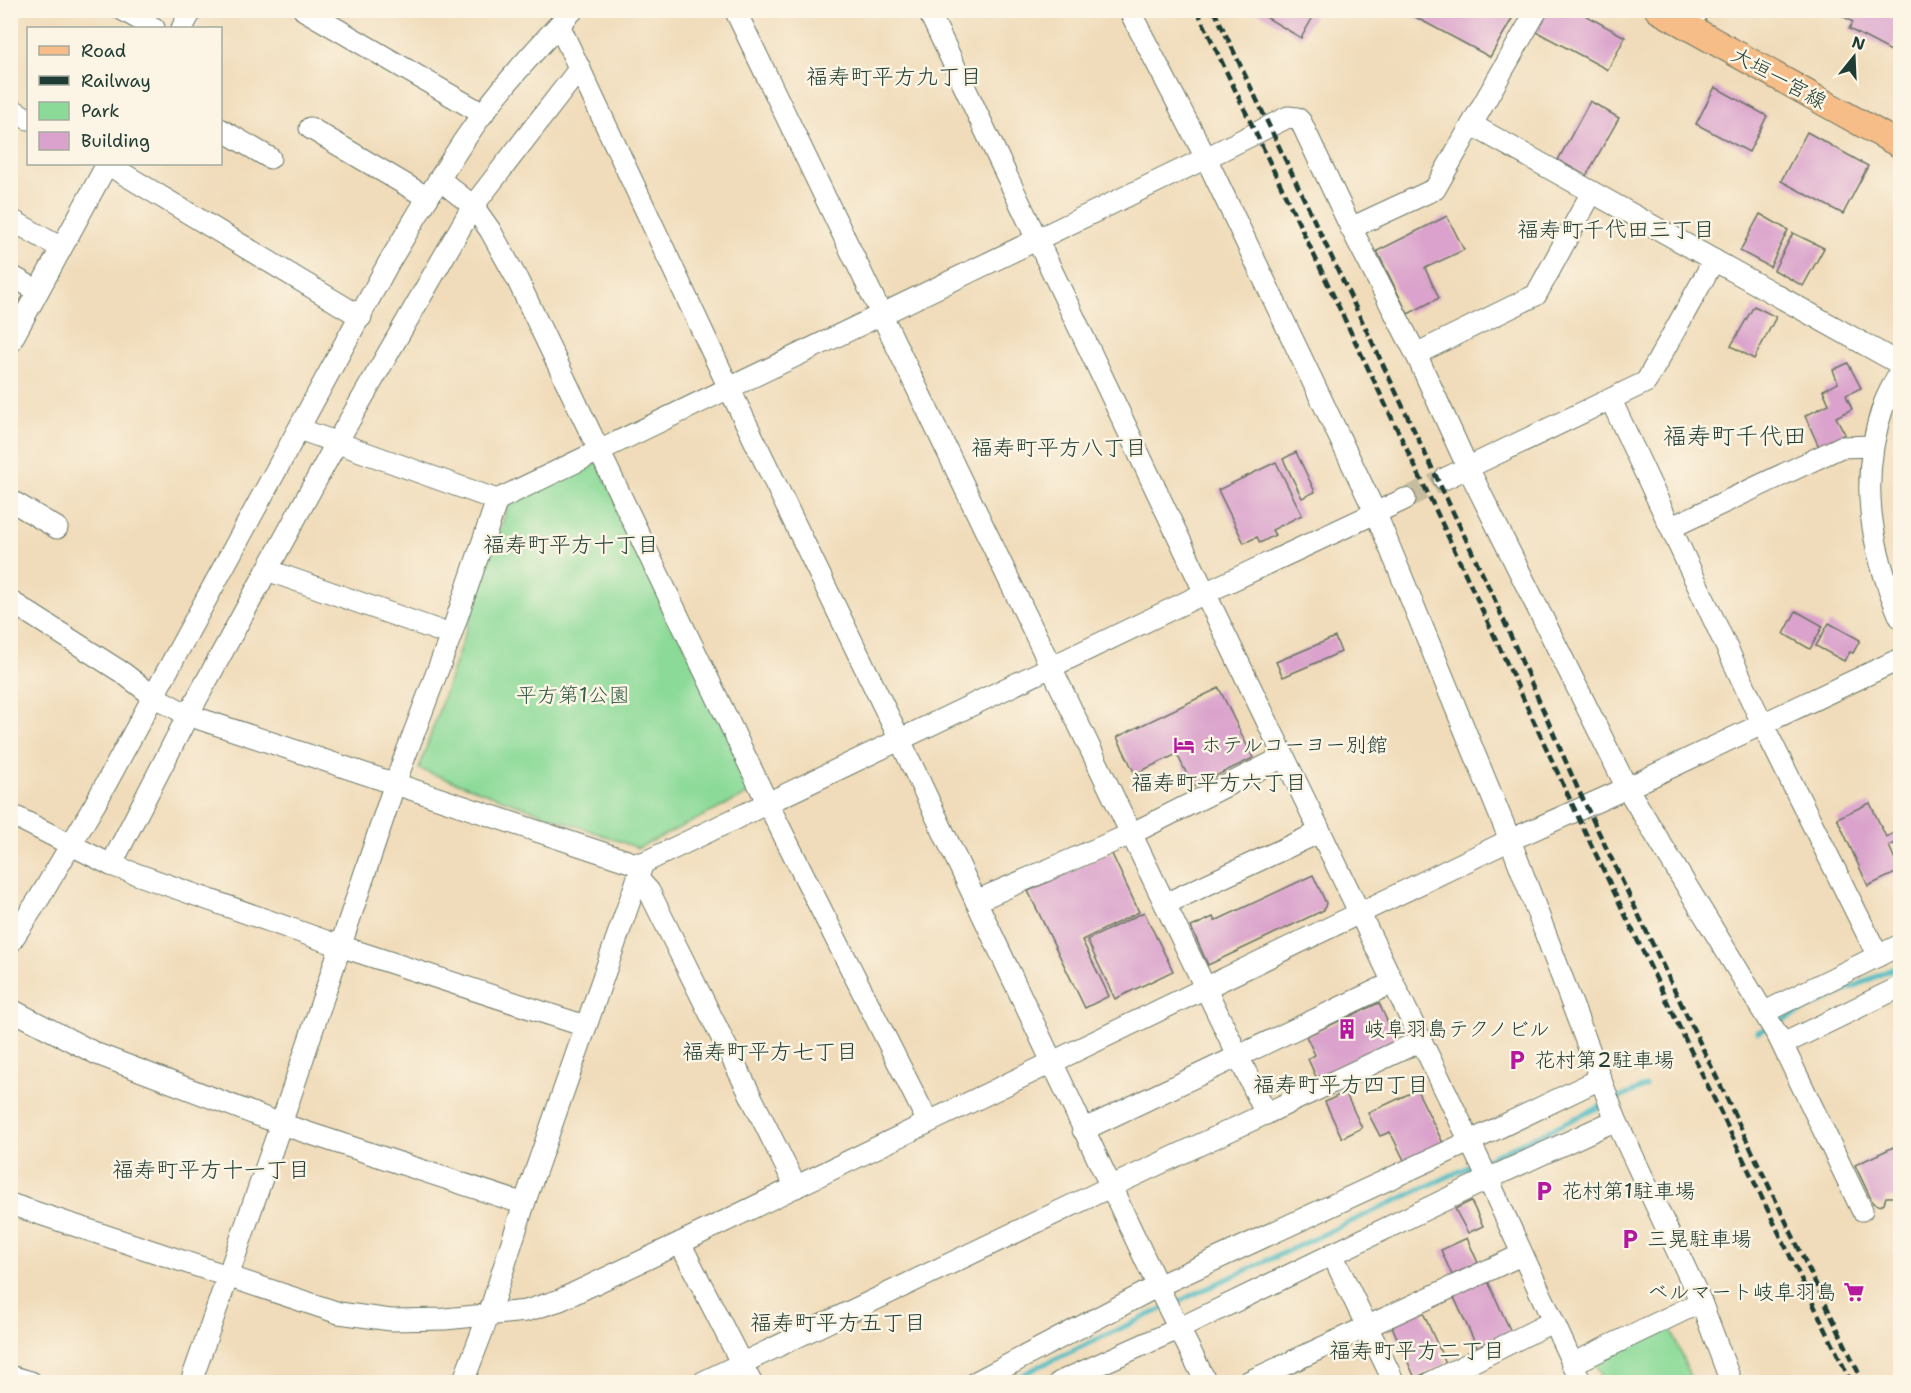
<svg xmlns="http://www.w3.org/2000/svg" width="1911" height="1393" font-family="'Shantell Sans','Klee One',sans-serif">
<rect width="100%" height="100%" fill="#fcf5e5"/>
<filter id="ink" filterUnits="userSpaceOnUse"><feTurbulence type="fractalNoise" baseFrequency=".0167" numOctaves="2"/><feDisplacementMap in="SourceGraphic" scale="12" xChannelSelector="R" yChannelSelector="G"/><feConvolveMatrix kernelMatrix="1 2 1 2 8 2 1 2 1" color-interpolation-filters="sRGB"/></filter>
<filter id="wash" filterUnits="userSpaceOnUse"><feTurbulence type="fractalNoise" baseFrequency=".008" numOctaves="4" result="noise"/><feDisplacementMap in="SourceGraphic" scale="24" xChannelSelector="R" yChannelSelector="G"/><feGaussianBlur stdDeviation="1.35" result="paint"/><feColorMatrix in="noise" values="0 0 0 0 0 0 0 0 0 0 0 0 0 0 0 0 0 1.4 0 .05"/><feComposite in="paint" operator="in"/></filter>
<g filter="url(#wash)">
<rect width="100%" height="100%" fill="#f0dcba"/>
<g fill="#8bda98" stroke="#558c66" stroke-width="1.5">
<path d="M597,462L755,791L638,848L419,769L508,506Z"/>
<path d="M1670,1326L1692,1382H1604L1595,1361Z"/>
</g>
<g fill="none" stroke-linecap="round" stroke-linejoin="round">
<g stroke="#4cbbc2" stroke-width="5">
<path d="M1777,1023L1900,965"/>
<path d="M1758,1032L1769,1027"/>
<path d="M1615,1100L1646,1086"/>
<path d="M1484,1160L1606,1104"/>
<path d="M1171,1305L1475,1164"/>
<path d="M1009,1382L1038,1367L1162,1309"/>
</g>
</g>
<g id="blocks">
<g fill="#daa2cc">
<path d="M1254,10H1317L1301,38Z"/>
<path d="M1402,10H1496L1512,19L1490,57Z"/>
<path d="M1544,10H1576L1625,37L1608,70L1533,30Z"/>
<path d="M1832,10H1880L1900,22V33L1891,51L1849,29L1853,22Z"/>
<path d="M1715,87L1767,116L1749,152L1696,124Z"/>
<path d="M1590,101L1619,118L1586,176L1558,160Z"/>
<path d="M1807,132L1868,166L1843,214L1781,181Z"/>
<path d="M1760,214L1788,230L1770,267L1740,251Z"/>
<path d="M1447,216L1464,250L1425,268L1439,298L1408,314L1377,251Z"/>
<path d="M1793,233L1824,248L1803,286L1774,270Z"/>
<path d="M1754,306L1776,317L1754,359L1731,346Z"/>
<path d="M1848,363L1861,388L1846,395L1852,409L1836,417L1845,434L1819,447L1805,416L1829,404L1823,390L1838,383L1833,370Z"/>
<path d="M1296,452L1315,492L1302,498L1283,459Z"/>
<path d="M1276,462L1302,515L1272,530L1275,535L1260,543L1257,537L1244,543L1218,490Z"/>
<path d="M1796,611L1823,626L1810,649L1784,634Z"/>
<path d="M1829,623L1860,640L1853,653L1850,652L1844,661L1816,646Z"/>
<path d="M1335,637L1341,652L1283,677L1276,662Z"/>
<path d="M1219,688L1253,758L1193,787L1177,754L1135,774L1117,737Z"/>
<path d="M1870,803L1886,837L1896,832L1900,841L1889,846L1900,871L1868,886L1837,818Z"/>
<path d="M1111,852L1139,912L1082,940L1109,996L1085,1008L1028,891Z"/>
<path d="M1313,875L1326,903L1324,910L1208,965L1191,927L1213,917L1215,921Z"/>
<path d="M1144,912L1173,971L1115,999L1087,940Z"/>
<path d="M1379,1003L1397,1043L1317,1079L1308,1059L1315,1055L1306,1036Z"/>
<path d="M1417,1090L1443,1143L1405,1162L1390,1132L1380,1136L1368,1113Z"/>
<path d="M1345,1092L1362,1128L1342,1138L1325,1102Z"/>
<path d="M1900,1144V1197H1886L1884,1203L1880,1206L1873,1203L1855,1165Z"/>
<path d="M1471,1201L1483,1226L1468,1233L1455,1209Z"/>
<path d="M1467,1238L1478,1263L1452,1275L1441,1250Z"/>
<path d="M1486,1277L1511,1332L1477,1347L1452,1293Z"/>
<path d="M1421,1308L1446,1364L1415,1378L1390,1322Z"/>
</g>
</g>
</g>
<g filter="url(#ink)">
<use href="#blocks" fill-opacity="0" stroke="#687563" stroke-width="1.5"/>
<g fill="none" stroke-linecap="round" stroke-linejoin="round">
<path stroke="#c6bc9f" stroke-width="21" stroke-dasharray="21 10" stroke-linecap="butt" d="M1405,499L1444,479"/>
<g stroke="#687563" stroke-width="23">
<g id="minor">
<path d="M123,10L154,28"/>
<path d="M304,10L483,114"/>
<path d="M735,10L1266,1114"/>
<path d="M928,10L1205,593L1488,1179L1581,1382"/>
<path d="M1129,10L1206,158L1376,514L1510,840L1616,1120L1701,1302L1731,1382"/>
<path d="M559,25L729,388L900,740L1163,1297L1206,1382"/>
<path d="M182,28L192,10"/>
<path d="M1689,28L1698,10"/>
<path d="M10,108L28,119"/>
<path d="M1472,125L1900,364"/>
<path d="M310,128L428,198"/>
<path d="M220,129L270,158"/>
<path d="M107,164L361,317"/>
<path d="M439,179L473,206L490,230L517,279L768,804L928,1122"/>
<path d="M10,219L61,248"/>
<path d="M1351,228L1435,189L1537,10"/>
<path d="M10,275L38,291"/>
<path d="M10,343L107,164"/>
<path d="M1416,354L1536,295L1592,192"/>
<path d="M1900,371C1895,382 1888,393 1884,404C1858,478 1870,547 1900,617"/>
<path d="M1611,400L1762,723L1878,956"/>
<path d="M299,429L497,500L1206,158L1288,117L1297,118L1301,122L1351,228L1416,354L1467,466L1627,788L1778,1036L1862,1210"/>
<path d="M1444,479L1646,382L1714,260"/>
<path d="M10,500L57,528"/>
<path d="M1672,527L1841,447L1872,446"/>
<path d="M267,570L451,635"/>
<path d="M10,601L123,673L153,696L188,715L633,863H643L1205,593L1405,499"/>
<path d="M10,814L111,865L340,946L585,1026"/>
<path d="M111,865L188,715L337,442L473,206L580,68"/>
<path d="M638,879L649,891L796,1187"/>
<path d="M976,901L1131,834L1283,757"/>
<path d="M1165,904L1320,832"/>
<path d="M10,943L40,897L95,804L388,264C414,221 439,177 467,136C498,90 535,50 573,10"/>
<path d="M10,1009L97,1054L281,1124L524,1204"/>
<path d="M1765,1012L1900,945"/>
<path d="M1783,1044L1900,987"/>
<path d="M1083,1130L1392,983"/>
<path d="M10,1204L339,1313L391,1320L445,1319L526,1311L560,1300L680,1243L1510,840L1627,788L1900,659"/>
<path d="M680,1243L751,1382"/>
<path d="M1332,1254L1394,1382"/>
<path d="M1572,1364L1701,1302"/>
<path d="M10,1376L31,1382"/>
<path d="M191,1382L281,1124L395,783L451,635L497,500"/>
<path d="M463,1382L489,1314L524,1204L643,863"/>
<path d="M703,1382L1110,1187L1420,1041"/>
<path d="M976,1382L1158,1286L1469,1142L1600,1079"/>
<path d="M1060,1382L1178,1329L1488,1179L1616,1120"/>
<path d="M1248,1382L1521,1255"/>
<path d="M1432,1382L1552,1322"/>
</g>
</g>
<g stroke="#687563" stroke-width="28">
<path id="major" d="M1658,10L1900,145"/>
</g>
<use href="#minor" stroke="#fff" stroke-width="21"/>
<use href="#major" stroke="#f7bd88" stroke-width="26"/>
<g stroke="#1f3d34" stroke-width="4.5" stroke-dasharray="9 4.5" stroke-linecap="butt">
<path d="M1197,10L1440,519L1587,836L1851,1382"/>
<path d="M1214,10L1493,596L1577,787L1863,1382"/>
</g>
</g>
</g>
<defs>
<g id="hotel-bare" transform="scale(1.62)"><path d="M-6-4.5h1.5V1H6V5H4.5V3h-9V5H-6ZM-4 0a1.8 1.8 0 1 1 3.6 0ZM.5 0V-2.5h3Q6-2.5 6 0Z" fill="#b5179e" stroke="#fcf5e5" stroke-width="2.5" paint-order="stroke"/></g>
<g id="building-bare" transform="scale(1.62)"><path d="M-4-6H4V6H1V3H-1V6H-4ZM-2.5-4.3h1.7v1.8h-1.7ZM.8-4.3h1.7v1.8H.8ZM-2.5-1h1.7V.8h-1.7ZM.8-1h1.7V.8H.8Z" fill="#b5179e" stroke="#fcf5e5" stroke-width="2.5" paint-order="stroke"/></g>
<g id="parking-bare" transform="scale(1.62)"><path d="M-3.5-5.5H1a3.5 3.5 0 0 1 0 7H-1V5.5H-3.5ZM-1-3.4V-.6H.8a1.4 1.4 0 0 0 0-2.8Z" fill="#b5179e" stroke="#fcf5e5" stroke-width="2.5" paint-order="stroke"/></g>
<g id="supermarket-bare" transform="scale(1.62)"><path d="M-6-5.5h2.5l.6 2H6L4.5 2H-2.5L-4.4-4H-6ZM-1.5 3.2a1.3 1.3 0 1 0 .1 0ZM3 3.2a1.3 1.3 0 1 0 .1 0Z" fill="#b5179e" stroke="#fcf5e5" stroke-width="2.5" paint-order="stroke"/></g>
</defs>
<g fill-rule="evenodd">
<use href="#hotel-bare" x="1184" y="745"/>
<use href="#building-bare" x="1347" y="1029"/>
<use href="#parking-bare" x="1517" y="1060"/>
<use href="#parking-bare" x="1544" y="1191"/>
<use href="#parking-bare" x="1630" y="1239"/>
<use href="#supermarket-bare" x="1854" y="1292"/>
</g>
<g text-anchor="middle" dominant-baseline="central" stroke-width="5" stroke-linejoin="round" paint-order="stroke">
<g font-size="21" fill="#1f3d34" stroke="#fcf5e5">
<text transform="translate(1779 78) rotate(29)">大垣一宮線</text>
</g>
<g font-size="21" fill="#355c48" stroke="#fcf5e5">
<text x="573" y="695">平方第1公園</text>
</g>
<g font-size="21" fill="#1f3d34" stroke="#fcf5e5" text-anchor="start">
<text x="1201" y="745">ホテルコーヨー別館</text>
<text x="1364" y="1029">岐阜羽島テクノビル</text>
<text x="1534" y="1060">花村第2駐車場</text>
<text x="1561" y="1191">花村第1駐車場</text>
<text x="1647" y="1239">三晃駐車場</text>
<text x="1837" y="1292" text-anchor="end">ベルマート岐阜羽島</text>
</g>
<g font-size="22" fill="#1f3d34" stroke="#fcf5e5">
<text x="894" y="76">福寿町平方九丁目</text>
<text x="1616" y="229">福寿町千代田三丁目</text>
<text x="1059" y="447">福寿町平方八丁目</text>
<text x="571" y="544">福寿町平方十丁目</text>
<text x="1219" y="782">福寿町平方六丁目</text>
<text x="770" y="1051">福寿町平方七丁目</text>
<text x="1341" y="1084">福寿町平方四丁目</text>
<text x="211" y="1169">福寿町平方十一丁目</text>
<text x="838" y="1322">福寿町平方五丁目</text>
<text x="1417" y="1350">福寿町平方二丁目</text>
</g>
<g font-size="24" fill="#1f3d34" stroke="#fcf5e5">
<text x="1735" y="436">福寿町千代田</text>
</g>
</g>
<rect width="1911" height="1393" fill="none" stroke="#fcf5e5" stroke-width="36"/>
<rect x="27" y="27" width="195" height="138" fill="#fcf5e5" stroke="#a4ab9e" stroke-width="1.5"/>
<rect x="39" y="46" width="30" height="9" fill="#f7bd88" stroke="#a4ab9e" stroke-width="1.5"/>
<text x="81" y="57" font-size="18" fill="#1f3d34">Road</text>
<rect x="39" y="76" width="30" height="9" fill="#1f3d34" stroke="#a4ab9e" stroke-width="1.5"/>
<text x="81" y="87" font-size="18" fill="#1f3d34">Railway</text>
<rect x="39" y="102" width="30" height="18" fill="#8bda98" stroke="#a4ab9e" stroke-width="1.5"/>
<text x="81" y="117" font-size="18" fill="#1f3d34">Park</text>
<rect x="39" y="132" width="30" height="18" fill="#daa2cc" stroke="#a4ab9e" stroke-width="1.5"/>
<text x="81" y="147" font-size="18" fill="#1f3d34">Building</text>
<g transform="translate(1854 57) rotate(18)" stroke="#fcf5e5" stroke-width="4.5" paint-order="stroke">
<path d="M0-4.5L10 22L0 15L-10 22Z" fill="#1f3d34"/>
<text y="-9" font-size="16" font-weight="bold" text-anchor="middle" fill="#1f3d34">N</text>
</g>
</svg>
